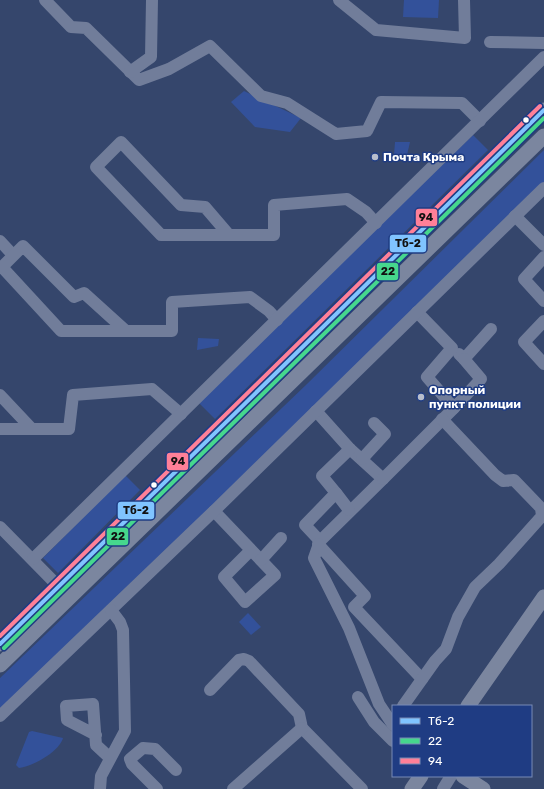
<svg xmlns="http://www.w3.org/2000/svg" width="544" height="789" font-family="Rubik,sans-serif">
<rect width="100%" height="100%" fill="#35466c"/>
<g fill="#33519a">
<path d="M404,0H439L438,18L403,17Z"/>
<path d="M244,91L301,118L290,132L255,127L231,102Z"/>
<path d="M473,135L488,150L215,419L198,402Z"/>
<path d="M395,142H410L407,155H394Z"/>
<path d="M544,150V182L74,640L0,709V678L307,384Z"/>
<path d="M198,338L219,339L218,346L197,350Z"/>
<path d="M125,475L140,490L58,573L43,558Z"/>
<path d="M248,613L261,627L251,635L239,622Z"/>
<path d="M32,731L63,738C59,752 33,766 19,768L16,765L29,732Z"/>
</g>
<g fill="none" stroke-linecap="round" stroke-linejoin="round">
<g stroke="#717d9a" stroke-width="12">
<path d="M45,0L71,27L86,28L139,80L169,69L210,46L261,96L287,103L336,134L367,131L381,102L462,103L480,121"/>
<path d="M339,0L376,30L465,38L464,0"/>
<path d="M490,42L544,43"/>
<path d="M130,72L151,57L152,0"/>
<path d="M515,216L544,245"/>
<path d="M229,235L205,207L181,205L121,142L96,167L161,235H274V205L347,199L366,212L376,223"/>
<path d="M0,241L13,255"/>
<path d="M544,257L524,279L544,301"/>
<path d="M544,321L524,342L544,364"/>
<path d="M126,331L84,293L74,297L23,246L2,267L61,331H172V302L250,297L269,311L277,320"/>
<path d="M459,354L464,359L491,329"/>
<path d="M0,395L32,429"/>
<path d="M454,408L481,379L464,359"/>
<path d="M316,411L350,449L383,479L320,541L314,558L349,628L379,704L393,725"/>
<path d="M0,429H69L73,395L152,389L181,414"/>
<path d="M362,459L385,434L374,423"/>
<path d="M383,479L454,408L427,377L452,348L417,312"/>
<path d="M336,493L322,476L350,449"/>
<path d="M214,511C234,532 255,554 275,575L245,602L224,577L251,550"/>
<path d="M0,527L59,587"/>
<path d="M320,541L305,525L336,493L349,510"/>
<path d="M318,544L365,596L354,607L422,679"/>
<path d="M33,559L544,57"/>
<path d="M261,560L281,538"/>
<path d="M210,690L239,660L244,659L249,661L299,714L302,728L362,789"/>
<path d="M358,697L374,722L393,741"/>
<path d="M403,706L435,661L446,649L458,617L475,587L499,564L542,516L541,508L514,480L503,481L495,475L442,419"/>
<path d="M0,716L214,511L544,188"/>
<path d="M96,735L67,720L66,706L93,704L96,745L110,758"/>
<path d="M100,789L101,776L125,731L123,630L120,622L111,610"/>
<path d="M157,789L132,764L130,759L143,748L155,749L176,770"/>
<path d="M233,789L302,728"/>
<path d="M443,789L451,776"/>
</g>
<g stroke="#7b869f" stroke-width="15">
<path d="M0,644L544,110"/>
<path d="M0,665L544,136"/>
<path d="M468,706L544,597"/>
<path d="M463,776L483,789"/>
<path d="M412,789L421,776"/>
</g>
<g stroke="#1f3c83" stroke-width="7">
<path id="bus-1" d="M0,644L544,110"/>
</g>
<g stroke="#1f3c83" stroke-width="7">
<path id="bus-2" d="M4,648L544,118"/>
</g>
<g stroke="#1f3c83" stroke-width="7">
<path id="bus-3" d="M0,636L540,106"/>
</g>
<use href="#bus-1" stroke="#80c4ff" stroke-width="4"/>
<use href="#bus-2" stroke="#46d78d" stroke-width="4"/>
<use href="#bus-3" stroke="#ff8098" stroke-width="4"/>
</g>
<g fill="#fff" stroke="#1f3c83" stroke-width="1.5">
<circle cx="526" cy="120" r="3.5"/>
<circle cx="154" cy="485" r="3.5"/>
</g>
<g fill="#b8becc" stroke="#1f3c83" stroke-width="1.5">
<circle cx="375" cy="157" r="4"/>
<circle cx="421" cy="397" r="4"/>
</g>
<g text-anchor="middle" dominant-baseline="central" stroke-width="3" stroke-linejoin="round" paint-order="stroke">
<g font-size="12" font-weight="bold" fill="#fff" stroke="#1f3c83" text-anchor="start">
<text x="383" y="157">Почта Крыма</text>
<text x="429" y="390">Опорный<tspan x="429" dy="14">пункт полиции</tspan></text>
</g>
</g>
<g stroke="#1f3c83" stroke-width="1.5">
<rect x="415" y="208" width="23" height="19" rx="4" fill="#ff8098"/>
<rect x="389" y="234" width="38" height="19" rx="4" fill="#80c4ff"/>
<rect x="376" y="262" width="23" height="19" rx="4" fill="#46d78d"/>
<rect x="166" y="452" width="23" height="19" rx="4" fill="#ff8098"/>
<rect x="117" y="501" width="38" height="19" rx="4" fill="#80c4ff"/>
<rect x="106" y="527" width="23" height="19" rx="4" fill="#46d78d"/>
</g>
<g font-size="11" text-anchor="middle" font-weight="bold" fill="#111">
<text x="426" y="221">94</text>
<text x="408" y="247">Тб-2</text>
<text x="388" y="275">22</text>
<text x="178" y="465">94</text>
<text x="136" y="514">Тб-2</text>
<text x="118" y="540">22</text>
</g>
<rect x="392" y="705" width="140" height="72" fill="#1f3c83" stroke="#798ab5"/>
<rect x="400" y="718" width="20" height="6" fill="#80c4ff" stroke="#798ab5"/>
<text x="428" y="725" font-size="12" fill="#ffffff">Тб-2</text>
<rect x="400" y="738" width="20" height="6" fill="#46d78d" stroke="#798ab5"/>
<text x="428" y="745" font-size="12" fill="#ffffff">22</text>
<rect x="400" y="758" width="20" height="6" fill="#ff8098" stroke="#798ab5"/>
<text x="428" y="765" font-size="12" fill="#ffffff">94</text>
</svg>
